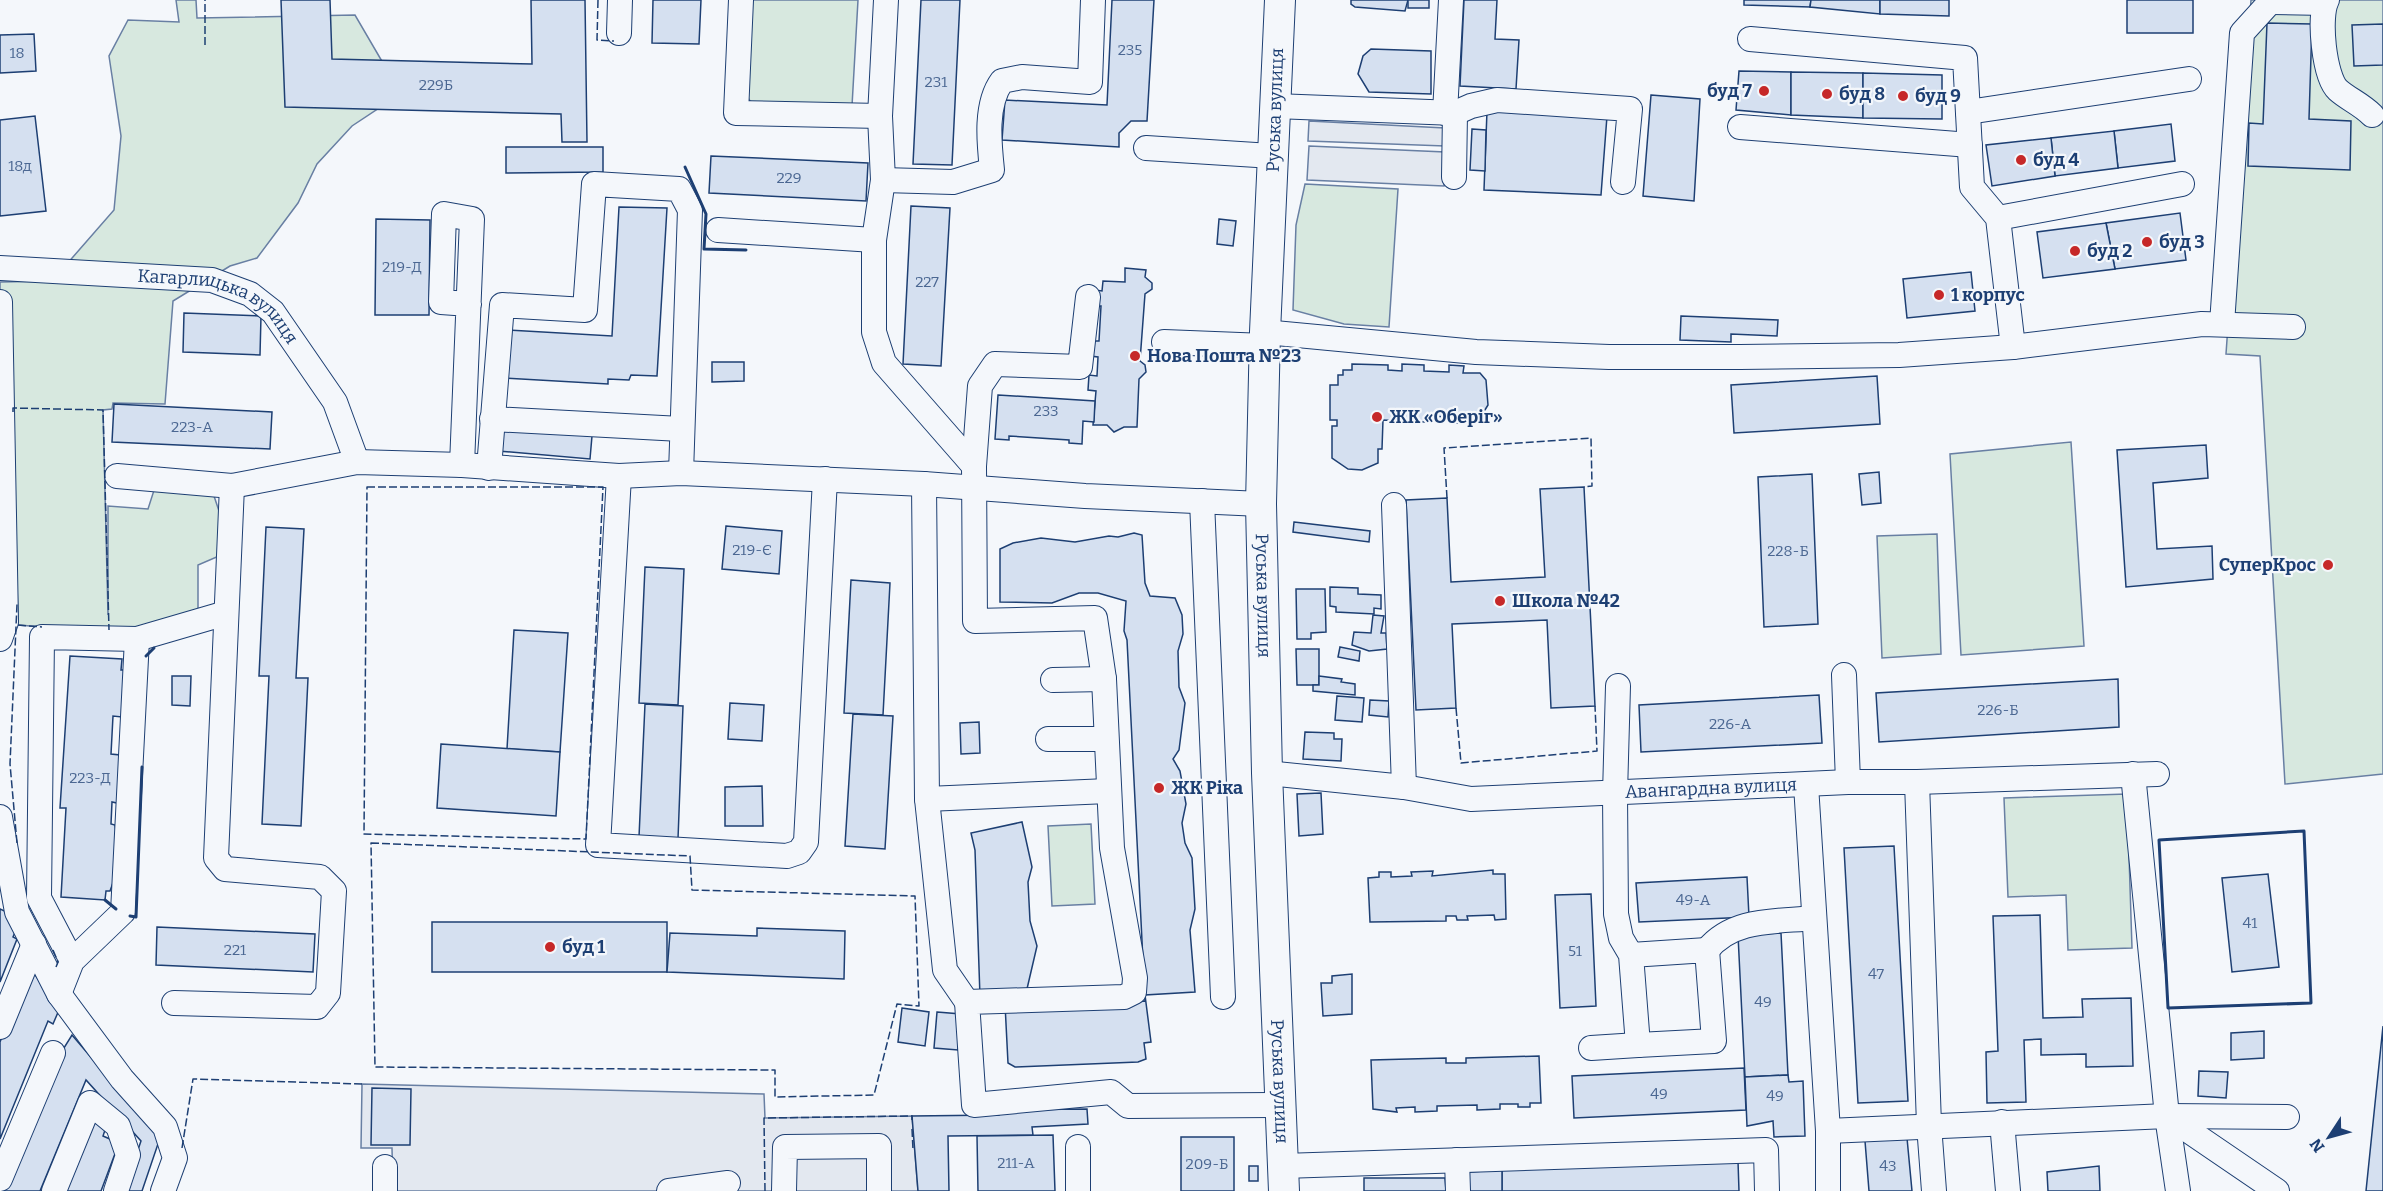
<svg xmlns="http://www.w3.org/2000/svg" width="2383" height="1191" font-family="Bitter,serif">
<rect width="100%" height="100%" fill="#f4f7fb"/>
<g fill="#d7e8df" stroke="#687fa3" stroke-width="1.5">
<path d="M176,0H196L197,18L355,15L383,63L382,106L352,126L317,164L298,203L257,258L230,266L173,301L165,404L113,403L112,409L103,410L108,615V506L148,509L156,484L214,496L219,511V556L198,565V618L109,632L18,625L13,409L0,407V282L52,281L114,210L121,136L109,56L128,20L179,22Z"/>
<path d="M749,0H858L852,106H759L750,101L745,93Z"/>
<path d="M2251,0H2383V774L2285,784L2260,356L2226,354Z"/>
<path d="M1305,184L1398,189L1389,327L1344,324L1293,310L1296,225Z"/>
<path d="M2071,442L2084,646L1961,655L1950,454Z"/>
<path d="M1937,534L1941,654L1882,658L1877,536Z"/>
<path d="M2127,794L2132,948L2068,950L2066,895L2008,897L2004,798Z"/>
<path d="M1091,824L1095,904L1052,906L1048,826Z"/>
</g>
<g fill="#e3e8f0" stroke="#687fa3" stroke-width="1.5">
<path d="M1309,121L1445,128V146L1308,141Z"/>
<path d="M1309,146L1445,152L1444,186L1307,180Z"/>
<path d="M362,1084L764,1094L765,1118L912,1116L918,1191H393L392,1148H361Z"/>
</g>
<g fill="#d5e0f0" stroke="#1d3f73" stroke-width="1.5">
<path d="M281,0H330L332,59L532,64L531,0H585L587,142H562L561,114L285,107Z"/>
<path d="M653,0H701L699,44L652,43Z"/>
<path d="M921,0H960L952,165L913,164Z"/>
<path d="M1112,0H1154L1147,121H1131L1119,133V147L1002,140L1005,100L1107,105Z"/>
<path d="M1351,0H1408L1405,11L1355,7L1351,4Z"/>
<rect x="1408" y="0" width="21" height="8"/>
<path d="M1464,0H1497L1495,39L1519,40L1516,89L1460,86Z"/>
<path d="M1744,0H1811L1810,7L1744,5Z"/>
<path d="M1811,0H1880V14L1810,7Z"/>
<path d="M1880,0H1949V16L1880,14Z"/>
<rect x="2127" y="0" width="66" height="33"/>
<path d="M2267,23L2312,24L2309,119L2351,121L2350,170L2248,166L2249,123L2263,124Z"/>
<path d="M2383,24V65L2354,66L2352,25Z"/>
<path d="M34,34L36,71L0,73V35Z"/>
<path d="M1371,49L1431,51V94L1369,92L1358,74L1363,56Z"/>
<path d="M1739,71L1791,72V115L1736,110Z"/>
<path d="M1791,72L1863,73V118L1791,115Z"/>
<path d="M1863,73L1942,75V119L1863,118Z"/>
<path d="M1651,95L1700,99L1694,201L1643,196Z"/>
<path d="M1487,111L1607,116L1601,195L1484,190Z"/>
<path d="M35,116L46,211L0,216V120Z"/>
<path d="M2171,124L2175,161L2118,168L2114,131Z"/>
<path d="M1472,129L1486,130L1485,171L1470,170Z"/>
<path d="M2114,131L2118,168L2055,176L2051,138Z"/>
<path d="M2051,138L2055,176L1992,186L1986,145Z"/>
<path d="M506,147H603V172L506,173Z"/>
<path d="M711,156L868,163L866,201L709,193Z"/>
<path d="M911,206L950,208L941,366L903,364Z"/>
<path d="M619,207L667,208L657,376L631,375L629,380L608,379V384L504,378L508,330L612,336Z"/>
<path d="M2180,213L2186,260L2115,269L2106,223Z"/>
<path d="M376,219L430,220L429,315H375Z"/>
<path d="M1219,219L1236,221L1233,246L1217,244Z"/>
<path d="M2106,223L2115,269L2043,278L2037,232Z"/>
<path d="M1125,268L1146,270L1145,277L1152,283V289L1145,294L1140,361L1145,365L1146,372L1139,379L1137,427H1124L1114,432L1107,425H1093L1096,391L1088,390L1089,375L1097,376L1098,357L1090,356L1091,341H1099L1101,306H1094L1095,290L1102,291L1103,281L1125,282Z"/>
<path d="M1971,272L1975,311L1907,318L1903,279Z"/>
<path d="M184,313L261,316L260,355L183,352Z"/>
<path d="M1681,316L1778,320L1777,336L1731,334V342L1680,340Z"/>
<path d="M712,362H744V381L712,382Z"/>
<path d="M1352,364L1388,365V370L1402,371V364L1424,365V371L1449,372V365L1464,366L1463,373H1480L1486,380L1488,405L1480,418H1476L1475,423H1452V417L1425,416V422L1383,420L1382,449H1378V463L1362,470L1348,469L1332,458V426H1337V420H1330V385H1338V375H1343V370H1352Z"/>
<path d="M1877,376L1880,424L1734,433L1731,385Z"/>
<path d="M998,395L1095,401L1094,422L1083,421L1082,444L1069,443V440L1009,436V440L995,439Z"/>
<path d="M114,404L272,412L270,449L112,442Z"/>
<path d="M499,428L592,436L590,459L498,451Z"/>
<path d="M2206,445L2208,478L2153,483L2157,549L2212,546L2213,579L2126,587L2117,450Z"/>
<path d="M1879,472L1881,503L1862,505L1859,474Z"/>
<path d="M1812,474L1818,624L1764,627L1758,477Z"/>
<path d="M1584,487L1595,706L1551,708L1547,620L1452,624L1456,708L1416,710L1406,500L1447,498L1451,582L1545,577L1540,489Z"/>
<path d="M1294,522L1370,531L1369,542L1293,532Z"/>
<path d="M726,526L782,531L779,574L722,569Z"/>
<path d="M266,527L304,529L296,678H308L301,826L262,824L269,676H259Z"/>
<path d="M1134,533L1142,535L1145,583L1150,596L1175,598L1182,615L1183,634L1178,651L1179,687L1185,703L1179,750L1173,759L1180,771L1186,804L1182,823L1185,843L1192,858L1195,909L1190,930L1195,992L1145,995L1151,1042L1144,1043L1146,1059L1138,1062L1015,1067L1008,1063L1005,1004L980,997L975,850L971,833L1022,822L1032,867L1028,882L1030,921L1037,946L1023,1006L1145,1001L1127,640L1124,631L1126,601L1098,593H1079L1052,603L1000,602V549L1013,543L1041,538L1075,542L1109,536L1118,537Z"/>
<path d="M645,567L684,569L678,705L639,703Z"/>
<path d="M851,580L890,583L883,715L844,713Z"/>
<path d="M1330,587L1358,588V594L1381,595V609L1374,608V614L1336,612V607L1330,606Z"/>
<path d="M1296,589H1325L1326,632L1311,633V639H1297Z"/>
<path d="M1373,615L1384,616L1381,633H1386L1387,649L1369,651L1352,645L1354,632L1371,633Z"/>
<path d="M514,630L568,633L560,752L507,749Z"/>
<path d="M1340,647L1360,651L1359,661L1338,657Z"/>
<path d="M1296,649H1319V685H1297Z"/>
<path d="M70,656L122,659L121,670H125L122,717L113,716L111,754L120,755L117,803L112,802L111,824L115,825L119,847L118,869L110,891H106L105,900L61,897L66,808H60Z"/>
<path d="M172,676H191L190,706L172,705Z"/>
<path d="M1319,676L1342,679L1341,682L1355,684V695L1313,691V685H1319Z"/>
<path d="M2118,679L2119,727L1879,742L1876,693Z"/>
<path d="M1819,695L1822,743L1641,752L1639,705Z"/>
<path d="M1337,696L1364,698L1362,722L1335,720Z"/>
<path d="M1370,700L1389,701L1388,717L1369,715Z"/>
<path d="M730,703L764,705L762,741L728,739Z"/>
<path d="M645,704L683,706L678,839L639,837Z"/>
<path d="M853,714L893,716L885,849L845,846Z"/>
<path d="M979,722L980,753L961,754L960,723Z"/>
<path d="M1305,732L1334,733V739H1342L1341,761L1303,759Z"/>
<path d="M441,744L560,752L556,816L437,808Z"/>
<path d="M762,786L763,826H725V787Z"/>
<path d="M1321,793L1323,834L1299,836L1297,794Z"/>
<path d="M1894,846L1908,1101L1858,1103L1844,848Z"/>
<path d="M1493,870V874H1505L1506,919L1495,920L1494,915L1467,916L1468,920H1457L1456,916H1446V921L1370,922L1368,878L1379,877V872H1391V877L1412,876L1411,872L1433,871L1432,876Z"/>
<path d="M2268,874L2279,967L2232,972L2222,878Z"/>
<path d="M1747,877L1749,917L1639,922L1636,883Z"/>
<path d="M1591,894L1596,1006L1560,1008L1555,895Z"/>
<path d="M0,909L13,915L16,930L13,937L17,939L0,982Z"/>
<path d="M2040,915L2043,1018L2083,1017L2082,999L2131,998L2133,1066L2086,1067V1054L2041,1055V1039L2024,1040L2026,1102L1987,1103L1986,1052L1998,1051L1993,916Z"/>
<rect x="432" y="922" width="235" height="50"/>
<path d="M157,927L315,934L313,972L156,965Z"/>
<path d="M757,928L845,931L844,979L667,972L670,933L757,936Z"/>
<path d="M1781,933L1788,1075L1745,1077L1738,935Z"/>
<path d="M30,967L59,1010L53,1024L48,1021L0,1139V1042Z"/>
<path d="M1352,974V1014L1323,1016L1321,983H1332V976Z"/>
<path d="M902,1008L929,1012L925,1046L898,1042Z"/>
<path d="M937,1012L961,1014L958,1050L934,1048Z"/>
<path d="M2383,1026V1191H2366Z"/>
<path d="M2264,1031V1058L2231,1060V1033Z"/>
<path d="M72,1035L160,1138L142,1191H124L141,1141L86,1080L40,1191H0L57,1059Z"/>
<path d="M1539,1056L1541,1103H1530V1107H1518V1104H1500V1109L1477,1110V1105L1437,1106V1111L1415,1112V1107L1396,1108L1397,1112L1373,1109L1371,1060L1446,1058V1063H1466V1058Z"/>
<path d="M1744,1068L1746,1110L1574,1118L1572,1076Z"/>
<path d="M2199,1071L2228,1072L2226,1098L2198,1096Z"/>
<path d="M1788,1075L1789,1082L1803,1081L1805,1136L1774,1137L1773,1121L1747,1126L1745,1077Z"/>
<path d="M372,1088L411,1089L410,1145H371Z"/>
<path d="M1087,1109L1088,1124L1032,1127L1033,1135L948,1136L949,1191H918L912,1116L999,1115V1110Z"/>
<path d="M92,1119L107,1124L103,1136L119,1143L101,1191H60Z"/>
<path d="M1053,1135L1055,1191H978L977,1136Z"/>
<rect x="1181" y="1137" width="53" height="54"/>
<path d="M1907,1138L1912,1191H1869L1865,1141Z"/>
<path d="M1738,1161L1739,1191H1502V1170Z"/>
<rect x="1249" y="1166" width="9" height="15"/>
<path d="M2099,1166L2100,1191H2048L2047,1172Z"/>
<path d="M1502,1170V1191H1469L1468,1172Z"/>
<path d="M1364,1178H1445L1446,1191H1364Z"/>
</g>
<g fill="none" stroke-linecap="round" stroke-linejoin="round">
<g stroke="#1d3f73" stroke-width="26">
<g id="minor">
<path d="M741,0L736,113L880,116"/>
<path d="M886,0L880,116L883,180L874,240V332L884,363L974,466L975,621L1095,618L1104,679L1112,848L1135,978L1134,992L1124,997L967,1002L974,1105L1111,1092L1128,1106L1281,1105"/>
<path d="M2327,0C2318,16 2324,77 2338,90C2348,99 2361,104 2372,115"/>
<path d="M2272,2L2325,3"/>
<path d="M619,33L620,0"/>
<path d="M1750,39L1965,58L1972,187L1998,218L2013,347"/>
<path d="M1275,106L1455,113L1471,106L1497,100L1630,109L1623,182"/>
<path d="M1968,112L2189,79"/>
<path d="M1445,113L1451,0"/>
<path d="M1740,127L1970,145"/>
<path d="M1146,148L1273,156"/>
<path d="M1454,177L1455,113"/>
<path d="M883,180L953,182L992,170C989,142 985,104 1002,81L1022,77L1090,82L1093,0"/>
<path d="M1998,218L2182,184"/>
<path d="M718,230L874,240"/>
<path id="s1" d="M0,268L212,280L250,294L273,312L335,402L357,462"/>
<path d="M0,302L6,622L0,639"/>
<path d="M2222,324L2242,33L2272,0"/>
<path d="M1265,332L1476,352L1609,357H1740L1899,355L2013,347L2202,324L2293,327"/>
<path d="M1164,342L1265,346"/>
<path d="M492,419L681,429"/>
<path d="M462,465L472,219L444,214L441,302L469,304"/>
<path d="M974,466L980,386L995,364L1080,367L1088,297"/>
<path d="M489,468L502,305L585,310L594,184L679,189L690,210L681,473"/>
<path d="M117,476L232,486L357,462L462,465L619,476L681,473L924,484L1085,496L1261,504"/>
<path d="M619,476L598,845L787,856L799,852L806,842L825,479"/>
<path d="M924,484L927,799L945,970L967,1002"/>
<path d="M1202,501L1223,997"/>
<path d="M1394,505L1404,787"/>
<path d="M137,639L226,613"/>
<path d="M1844,675L1848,782"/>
<path d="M1053,680L1104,679"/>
<path d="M1618,686L1615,794L1616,914L1621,938L1631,955L1638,1045L1714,1041L1707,950L1631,955"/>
<path d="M1048,739H1106"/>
<path id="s2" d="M1267,773L1404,787L1471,799L1848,782H1917L2157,774"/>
<path d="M2133,774L2167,1116L2178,1191"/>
<path d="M1917,782L1929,1125L1934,1191"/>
<path d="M1806,785L1828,1131V1191"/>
<path d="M927,799L1108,791"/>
<path d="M0,817L17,912L59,994L122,1079L165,1127L175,1158L163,1191"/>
<path d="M1707,950C1733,918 1775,922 1814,918"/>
<path d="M59,994L72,961L123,912L137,639L42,637L39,898L72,961"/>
<path d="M174,1003L317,1007L328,993L334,891L320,877L225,869L216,858L232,486"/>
<path d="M0,1027L34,944"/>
<path d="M1591,1048L1638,1045"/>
<path d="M2167,1116L2277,1191"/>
<path d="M2002,1122L2008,1191"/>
<path d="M1828,1131L2167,1116L2287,1117"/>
<path d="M1457,1160L1458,1191"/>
<path d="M1283,1166L1766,1150L1767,1191"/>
<path d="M385,1167V1191"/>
<path d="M0,1179L53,1053"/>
<path d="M54,1191L90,1103L118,1126L128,1155L116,1191"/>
<path d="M669,1191L728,1183"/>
<path d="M784,1191L785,1147L879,1146V1191"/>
<path d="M1078,1191V1147"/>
</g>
</g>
<g stroke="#1d3f73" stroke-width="32">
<g id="major">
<path id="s3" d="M1280,0L1265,332L1261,504L1267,773L1284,1191"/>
</g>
</g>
<use href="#minor" stroke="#f4f7fb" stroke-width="24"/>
<use href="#major" stroke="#f4f7fb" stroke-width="30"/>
<g stroke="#1d3f73" stroke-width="1.5" stroke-dasharray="8 3" stroke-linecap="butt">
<path d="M598,0L597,40L614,41"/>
<path d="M205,45V0"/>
<path d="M13,412V408L103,410L109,630"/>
<path d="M367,487H603L586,839L364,834Z"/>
<path d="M1447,498L1444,448L1591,438L1592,486L1584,487"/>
<path d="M18,625L42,627"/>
<path d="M1456,708L1461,763L1597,751L1595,706"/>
<path d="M17,843L10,764L17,604"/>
<path d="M371,843L690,856L692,890L915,896L919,1006L897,1004L874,1095L775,1097V1070L375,1067Z"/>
<path d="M53,950L58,962L56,967"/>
<path d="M912,1129L913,1150"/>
<path d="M182,1148L193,1079L362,1084"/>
<path d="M765,1191L764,1118L912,1116V1120"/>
</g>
<g stroke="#1d3f73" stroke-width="3">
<path d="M685,167L706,214L704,249L746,250"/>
<path d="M146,656L154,648"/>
<path d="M2304,831L2311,1003L2168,1008L2159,840Z"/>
<path d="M105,900L116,909"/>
<path d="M130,916L136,917L142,767"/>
</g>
</g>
<g fill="#c62828" stroke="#f4f7fb" stroke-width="2">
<circle cx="1764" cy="91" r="6"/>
<circle cx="1827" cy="94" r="6"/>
<circle cx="1903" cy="96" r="6"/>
<circle cx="2021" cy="160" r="6"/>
<circle cx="2147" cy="242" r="6"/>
<circle cx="2075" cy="251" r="6"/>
<circle cx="1939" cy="295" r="6"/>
<circle cx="1135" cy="356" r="6"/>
<circle cx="1377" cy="417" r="6"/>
<circle cx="2328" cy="565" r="6"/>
<circle cx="1500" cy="601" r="6"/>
<circle cx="1159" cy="788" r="6"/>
<circle cx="550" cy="947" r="6"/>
</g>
<g text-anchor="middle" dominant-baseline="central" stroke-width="4.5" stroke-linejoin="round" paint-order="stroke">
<g font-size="15" fill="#4b6792">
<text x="1130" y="50">235</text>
<text x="17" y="53">18</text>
<text x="936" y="82">231</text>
<text x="436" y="85">229Б</text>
<text x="20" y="166">18д</text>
<text x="789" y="178">229</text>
<text x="402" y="267">219-Д</text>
<text x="927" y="282">227</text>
<text x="1046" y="411">233</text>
<text x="192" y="427">223-А</text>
<text x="752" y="550">219-Є</text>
<text x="1788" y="551">228-Б</text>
<text x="1998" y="710">226-Б</text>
<text x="1730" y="724">226-А</text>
<text x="90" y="778">223-Д</text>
<text x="1693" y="900">49-А</text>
<text x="2250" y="923">41</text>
<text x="235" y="950">221</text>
<text x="1575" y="951">51</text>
<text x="1876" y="974">47</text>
<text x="1763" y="1002">49</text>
<text x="1659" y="1094">49</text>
<text x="1775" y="1096">49</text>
<text x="1016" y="1163">211-А</text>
<text x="1207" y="1164">209-Б</text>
<text x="1888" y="1166">43</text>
</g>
<g font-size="18" font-weight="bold" fill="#1d3f73" stroke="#f4f7fb" text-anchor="start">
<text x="1752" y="91" text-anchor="end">буд 7</text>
<text x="1839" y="94">буд 8</text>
<text x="1915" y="96">буд 9</text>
<text x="2033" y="160">буд 4</text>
<text x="2159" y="242">буд 3</text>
<text x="2087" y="251">буд 2</text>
<text x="1951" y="295">1 корпус</text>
<text x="1147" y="356">Нова Пошта №23</text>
<text x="1389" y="417">ЖК «Оберіг»</text>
<text x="2316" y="565" text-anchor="end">СуперКрос</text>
<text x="1512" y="601">Школа №42</text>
<text x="1171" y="788">ЖК Ріка</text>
<text x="562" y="947">буд 1</text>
</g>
<g font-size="18" fill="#1d3f73" stroke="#f4f7fb">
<text transform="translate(1275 110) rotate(-88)">Руська вулиця</text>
<text stroke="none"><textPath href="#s1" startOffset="228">Кагарлицька вулиця</textPath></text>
<text stroke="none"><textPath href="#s3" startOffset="596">Руська вулиця</textPath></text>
<text stroke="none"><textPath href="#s2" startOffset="446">Авангардна вулиця</textPath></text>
<text stroke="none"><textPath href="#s3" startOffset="1082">Руська вулиця</textPath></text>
</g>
</g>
<g transform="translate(2329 1137) rotate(234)" stroke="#f4f7fb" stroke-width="4.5" paint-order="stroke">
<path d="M0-4.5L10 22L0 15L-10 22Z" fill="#1d3f73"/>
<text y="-9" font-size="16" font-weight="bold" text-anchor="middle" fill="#1d3f73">N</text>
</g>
</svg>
